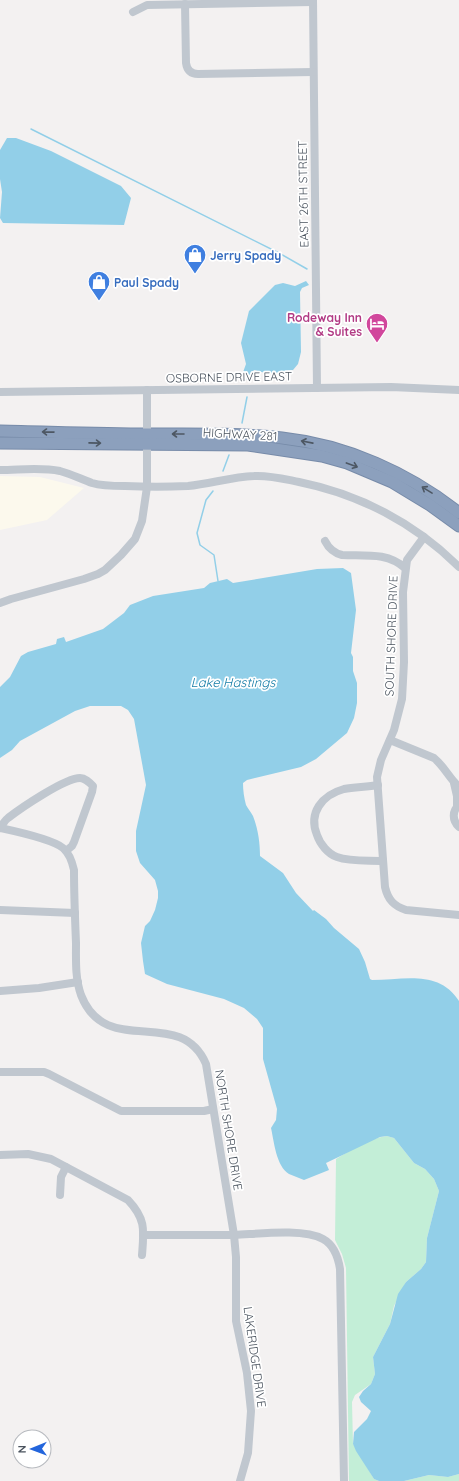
<svg xmlns="http://www.w3.org/2000/svg" width="459" height="1481" font-family="Quicksand,sans-serif">
<rect width="100%" height="100%" fill="#f3f1f1"/>
<path fill="#fcf9ed" d="M0,476L40,477L84,488L47,520L0,530Z"/>
<g fill="#c3eed7">
<path d="M387,1136L394,1138L414,1163L425,1169L434,1179L439,1191L427,1238L426,1262L421,1269L406,1282L394,1306L390,1324L373,1357L375,1374L371,1384L355,1395L352,1402L353,1444L374,1479L379,1481H349L346,1268L342,1254L335,1240L336,1159C351,1150 369,1138 387,1136Z"/>
<path d="M459,1474V1481H404L429,1475L448,1477Z"/>
</g>
<g fill="#92cfe8">
<path d="M7,138H16L51,151L121,186L131,198L124,225L3,223L0,218L2,192L0,179V150Z"/>
<path d="M306,281L309,285L302,288L300,292L301,352L298,364L293,370L269,374L254,370L246,380L242,375L246,364L241,343L249,311L275,285L283,283L295,286Z"/>
<path d="M343,568L351,573L356,610L351,653L353,657V671L357,683V703L354,718L347,733L316,759L301,767L247,780L243,783C243,790 244,798 246,805C248,809 251,812 253,816C258,829 260,842 260,856L283,873L296,893L313,911L314,910L326,919L334,928L359,949L365,962L370,979L372,980C403,980 439,969 459,1001V1474L448,1477L429,1475L404,1481H379L374,1479L356,1451L353,1444L354,1432L367,1419L371,1411L361,1402L359,1397L363,1391L371,1384L375,1374L373,1357L390,1324L398,1294L406,1282L421,1269L426,1262L427,1238L439,1191L434,1179L425,1169L414,1163L394,1138L387,1136L380,1137L326,1163L329,1170L304,1180C299,1178 294,1176 289,1174C276,1166 274,1141 271,1128L276,1120L277,1109L263,1059V1028L257,1019L244,1008L224,999L167,984L145,974L143,961L141,943L145,926L150,921L155,910L158,898V891L155,880L140,863L136,851V831L146,785L134,719L128,710L121,706H90L75,711L20,741L12,750L0,758V687L10,677L21,656L28,652L56,644L57,639L64,637L66,642L103,629L124,613L130,605L153,596L204,588L210,583L227,579L233,583L317,569Z"/>
</g>
<g fill="none" stroke-linecap="round" stroke-linejoin="round">
<g stroke="#92cfe8" stroke-width="1.5">
<path d="M31,129L279,253L307,269"/>
<path d="M242,423L247,397"/>
<path d="M223,471L229,455"/>
<path d="M213,491L206,500L197,533L200,545L214,555L218,581"/>
</g>
<g stroke="#778ba9" stroke-width="13">
<g id="highway">
<path d="M0,431C50,432 99,434 149,434C193,434 238,433 282,438C346,445 409,473 459,513"/>
<path d="M0,443L248,445L322,456L347,463L392,482L430,505L459,526"/>
</g>
</g>
<g stroke="#c0c7cf" stroke-width="8">
<path d="M313,0L317,388"/>
<path d="M185,4L186,63C187,70 191,74 198,74L313,72"/>
<path d="M133,12L147,5L313,2"/>
<path d="M0,392L391,387L459,390"/>
<path d="M0,470C19,470 41,467 60,471C71,474 81,479 92,483C102,486 114,486 125,486C146,487 167,487 188,486C210,484 231,477 254,476C269,475 284,479 299,482C359,494 415,523 459,567"/>
<path d="M424,537L407,560L403,592L404,662L402,699L394,730L381,760L377,777L385,887C388,900 394,906 406,910L459,915"/>
<path d="M325,541C329,549 334,553 342,555C365,556 387,552 405,568"/>
<path d="M0,603L11,599L84,579L98,574L105,570L121,555L135,539L142,521L147,487V390"/>
<path d="M390,740L434,758C444,766 449,778 459,787"/>
<path d="M454,783L457,796V807"/>
<path d="M378,785C367,787 355,787 344,789C322,795 308,813 317,835C320,844 328,854 337,857C351,862 369,860 383,861"/>
<path d="M459,805C452,811 452,820 459,827"/>
<path d="M0,828C14,831 53,840 63,848C69,853 72,861 74,870C74,894 75,919 76,943C76,960 75,978 81,995C106,1060 180,1004 206,1064L234,1235L236,1257V1321L247,1373L251,1411L248,1453L240,1481"/>
<path d="M0,828C3,824 5,820 8,818C21,808 65,778 80,778C85,778 89,782 93,786L92,792L74,842L72,846L66,851"/>
<path d="M0,910L75,913"/>
<path d="M0,991L39,988L78,982"/>
<path d="M0,1072H44L49,1074L121,1111H204L213,1109"/>
<path d="M0,1155L28,1154L51,1159L128,1200C146,1219 144,1230 142,1255"/>
<path d="M60,1195L61,1177L66,1167"/>
<path d="M143,1235C174,1235 205,1235 235,1235C258,1234 303,1228 323,1239C334,1245 338,1256 340,1269L344,1481"/>
</g>
<use href="#highway" stroke="#8ca0bd" stroke-width="11"/>
</g>
<defs><path id="oneway-shaft" d="M-6 0H5M1.5-3L5.5 0L1.5 3" fill="none" stroke-width="1.6" stroke-linecap="round" stroke-linejoin="round"/></defs>
<g stroke="#4d5763">
<use href="#oneway-shaft" transform="translate(48 432) rotate(-179)"/>
<use href="#oneway-shaft" transform="translate(178 434) rotate(180)"/>
<use href="#oneway-shaft" transform="translate(307 442) rotate(-169)"/>
<use href="#oneway-shaft" transform="translate(95 443) rotate(1)"/>
<use href="#oneway-shaft" transform="translate(352 465) rotate(20)"/>
<use href="#oneway-shaft" transform="translate(427 490) rotate(-148)"/>
</g>
<defs>
<g id="shop-pin" transform="scale(1.15)"><path d="M0 17L-7.5 6A9.5 9.5 0 1 1 7.5 6Z" fill="#3f7fe0" stroke="#fff"/><path d="M-5-2.5h2.3a2.7 3.5 0 0 1 5.4 0H5L5.5 6h-11ZM-1.5-2.5h3a1.5 2.3 0 0 0-3 0Z" fill="#fff"/></g>
<g id="hotel-pin" transform="scale(1.15)"><path d="M0 17L-7.5 6A9.5 9.5 0 1 1 7.5 6Z" fill="#d1479c" stroke="#fff"/><path d="M-6-4.5h1.5V1H6V5H4.5V3h-9V5H-6ZM-4 0a1.8 1.8 0 1 1 3.6 0ZM.5 0V-2.5h3Q6-2.5 6 0Z" fill="#fff"/></g>
</defs>
<g fill-rule="evenodd">
<use href="#shop-pin" x="195" y="255"/>
<use href="#shop-pin" x="99" y="282"/>
<use href="#hotel-pin" x="377" y="324"/>
</g>
<g text-anchor="middle" dominant-baseline="central" stroke-width="3.5" stroke-linejoin="round" paint-order="stroke">
<g font-size="12" fill="#4a535e" stroke="#fff">
<text transform="translate(303 194) rotate(-91)">EAST 26TH STREET</text>
<text transform="translate(229 377) rotate(-1)">OSBORNE DRIVE EAST</text>
<text transform="translate(240 434) rotate(3)">HIGHWAY 281</text>
<text transform="translate(391 636) rotate(-88)">SOUTH SHORE DRIVE</text>
<text transform="translate(229 1130) rotate(81)">NORTH SHORE DRIVE</text>
<text transform="translate(255 1357) rotate(82)">LAKERIDGE DRIVE</text>
</g>
<g font-size="12" font-weight="bold" fill="#366cbe" stroke="#fff" text-anchor="start">
<text x="210" y="255">Jerry Spady</text>
<text x="114" y="282">Paul Spady</text>
</g>
<g font-size="12" font-weight="bold" fill="#b23c85" stroke="#fff" text-anchor="end">
<text x="362" y="317">Rodeway Inn<tspan x="362" dy="14">&amp; Suites</tspan></text>
</g>
<g font-size="13" font-style="italic" fill="#147ca6" stroke="#fff">
<text x="233" y="682">Lake Hastings</text>
</g>
</g>
<g transform="translate(32 1449) rotate(269)"><circle r="19" fill="#ffffff" stroke="#b7babf"/>
<path d="M0-3L7 15L0 10L-7 15Z" fill="#2365dc"/>
<text y="-6" font-size="11" font-weight="bold" text-anchor="middle" fill="#4a535e">N</text>
</g>
</svg>
